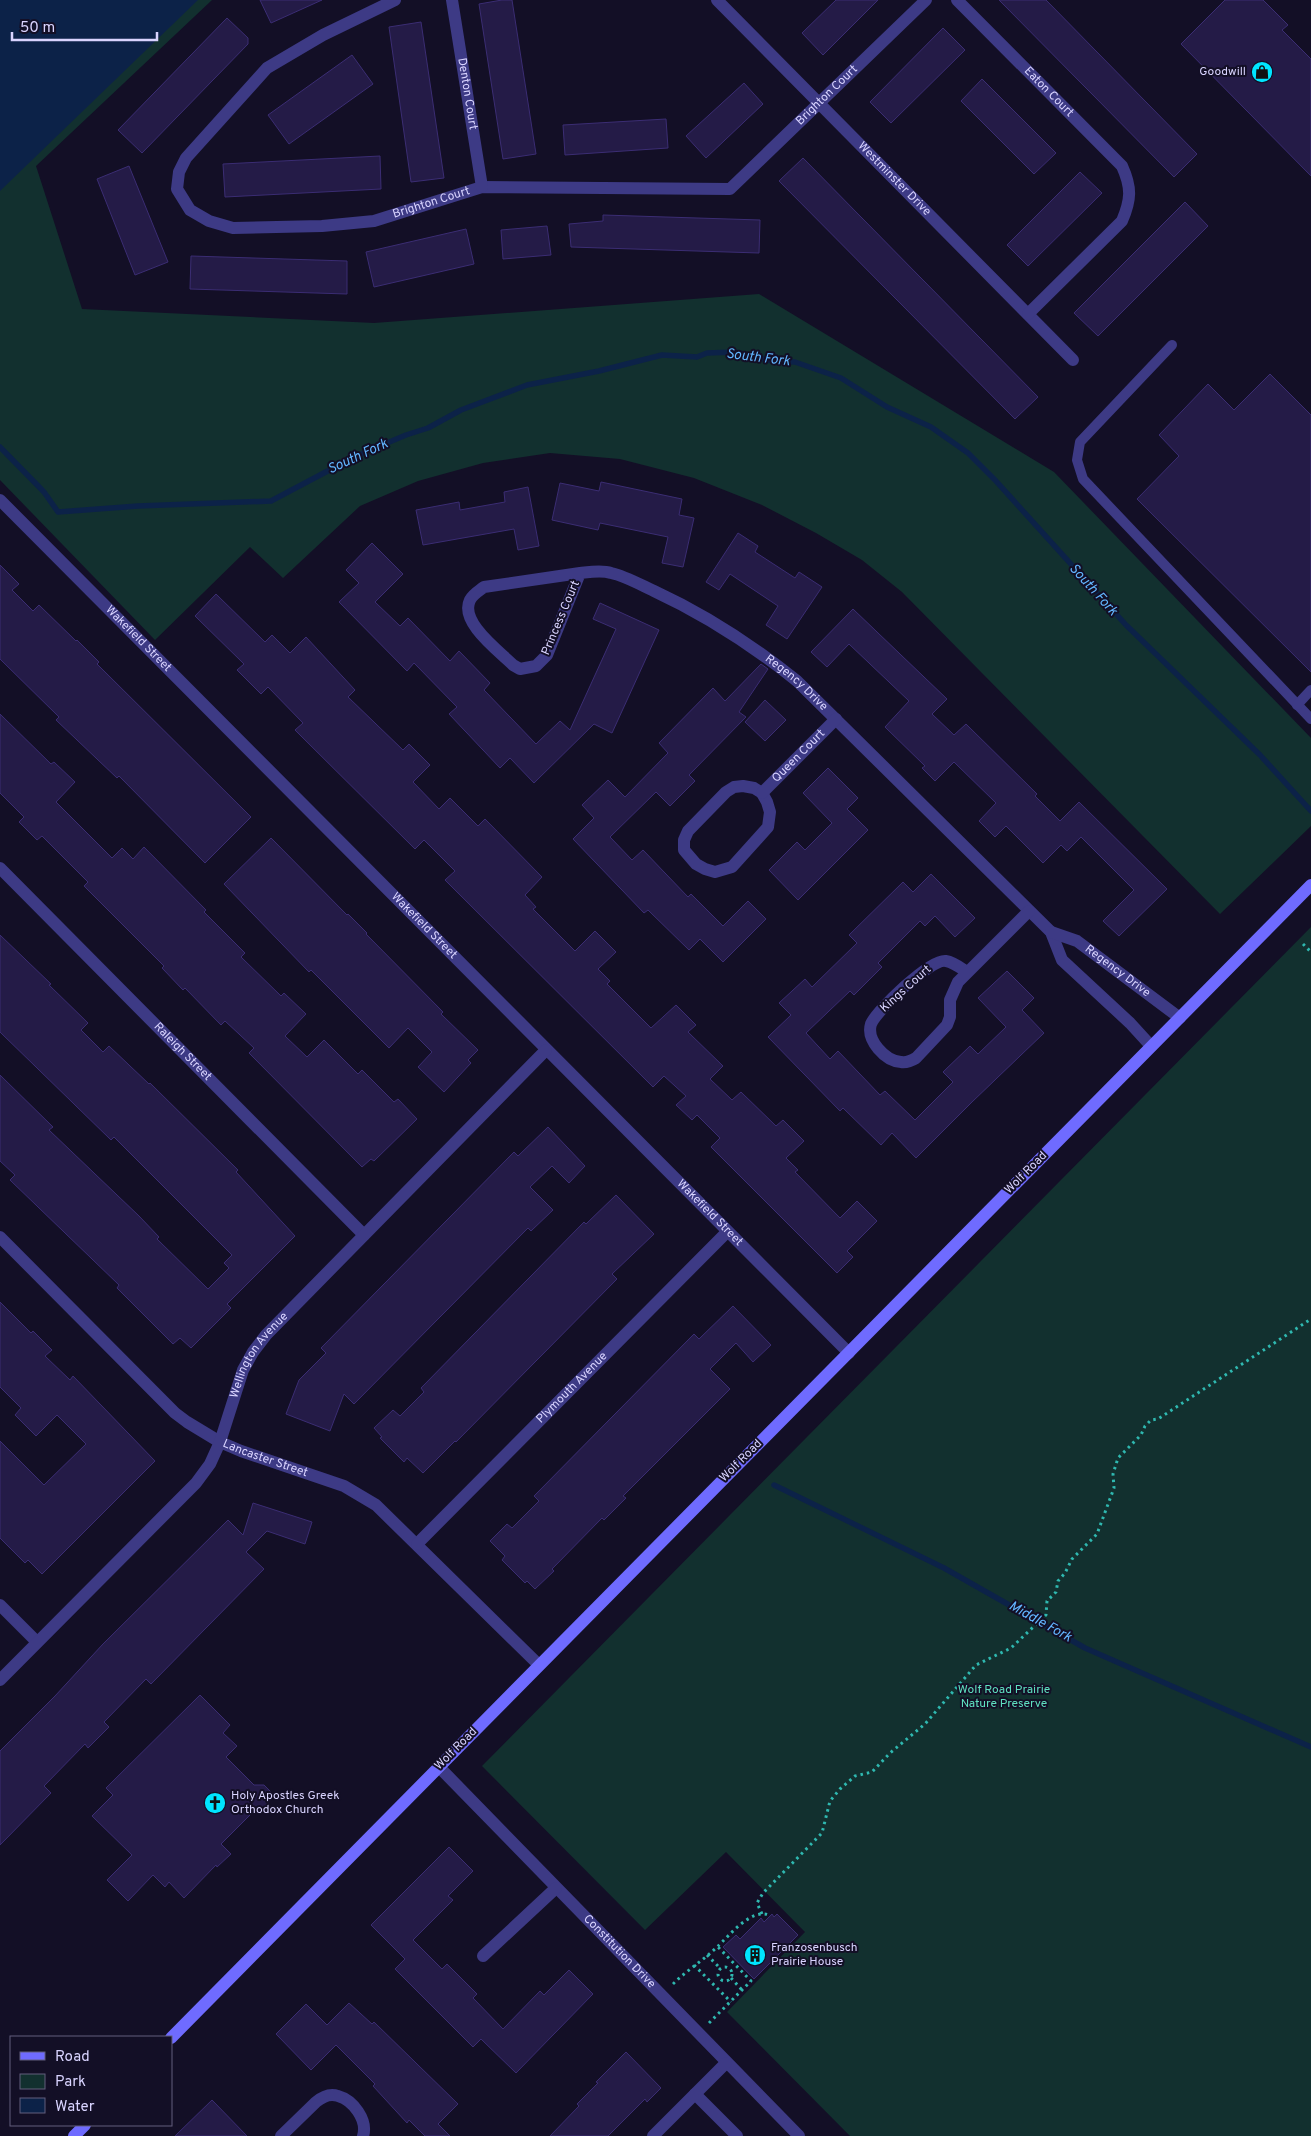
<svg xmlns="http://www.w3.org/2000/svg" width="1311" height="2136" font-family="Overpass,sans-serif">
<rect width="100%" height="100%" fill="#130f26"/>
<g fill="#12302f">
<path d="M0,0H212L36,166L82,309L374,323L759,294L1054,472L1311,738V826L1220,914L902,592L862,560L816,533L762,505L694,478L620,459L550,453L483,463L418,481L360,506L283,578L250,547L155,640L0,480Z"/>
<path d="M1311,927V2136H850L727,2012L805,1932L726,1852L645,1930L482,1766Z"/>
</g>
<path fill="#0c2248" d="M0,0H198L0,191Z"/>
<g fill="none" stroke-linecap="round" stroke-linejoin="round">
<g stroke="#0c2248" stroke-width="5.5">
<path d="M0,447L44,492L58,512L138,506L271,501L356,456L406,435L428,428L461,410L527,385L599,371L662,355L697,357L707,353L735,352L772,361L795,362L841,378L887,407L931,427L968,453L995,480L1126,625L1260,755L1311,811"/>
<path d="M774,1485L944,1568L1085,1648L1311,1747"/>
</g>
</g>
<g fill="#241b47" stroke="#3b2d73">
<path d="M260,0H322L271,23Z"/>
<path d="M502,0H512L536,154L503,159L479,4Z"/>
<path d="M836,0H878L823,55L802,33Z"/>
<path d="M999,0H1046L1197,154L1174,177Z"/>
<path d="M1225,0H1263L1288,25L1282,30L1311,59V176L1181,44Z"/>
<path d="M227,18L248,38V44L142,153L118,130Z"/>
<path d="M421,22L444,178L411,182L389,27Z"/>
<path d="M943,28L965,50L891,123L870,102Z"/>
<path d="M352,55L373,84L289,144L268,115Z"/>
<path d="M982,79L1056,153L1034,174L961,101Z"/>
<path d="M744,83L763,104L706,158L686,136Z"/>
<path d="M666,119L668,148L565,155L563,125Z"/>
<path d="M380,156L381,189L225,197L223,164Z"/>
<path d="M803,158L1038,397L1015,419L779,181Z"/>
<path d="M129,166L168,262L135,275L97,179Z"/>
<path d="M1080,172L1102,193L1028,266L1007,245Z"/>
<path d="M1185,202L1208,226L1098,336L1074,313Z"/>
<path d="M603,215L760,220L759,253L571,247L569,224L603,221Z"/>
<path d="M547,226L551,255L503,259L501,230Z"/>
<path d="M466,229L474,264L374,287L366,252Z"/>
<path d="M191,256L347,261V294L190,289Z"/>
<path d="M1270,374L1311,415V672L1137,499L1179,456L1159,435L1208,384L1234,410Z"/>
<path d="M601,482L682,499L679,515L694,518L683,567L662,563L668,537L600,523L598,530L552,520L560,483L599,491Z"/>
<path d="M528,487L539,546L518,550L514,529L423,545L416,510L459,502L460,510L505,502L504,492Z"/>
<path d="M738,533L758,546L755,552L795,578L799,572L822,587L787,639L766,625L778,606L730,574L719,590L706,582Z"/>
<path d="M372,543L403,574L375,602L400,626L408,618L450,661L459,651L490,683L484,690L536,744L560,721L570,730L616,629L593,619L600,603L659,630L612,733L594,724L534,783L510,758L500,768L449,714L457,707L414,663L407,671L339,602L359,583L346,570Z"/>
<path d="M0,565L19,584L12,590L33,611L39,605L76,641L77,640L99,662L97,664L251,817L205,863L119,776L117,778L56,720L59,717L0,659Z"/>
<path d="M216,594L265,642L272,635L290,653L306,637L355,690L348,697L403,750L409,744L430,765L413,782L439,809L450,798L478,826L485,819L542,877L525,895L536,907L533,909L575,951L595,931L616,952L598,969L610,981L607,984L651,1028L676,1005L696,1025L688,1032L723,1066L710,1079L732,1100L741,1092L776,1126L783,1120L804,1141L786,1158L798,1170L795,1172L840,1218L857,1201L877,1221L847,1251L853,1257L837,1273L711,1147L720,1138L697,1115L692,1120L676,1105L686,1096L664,1076L653,1087L445,880L455,871L424,840L415,849L295,730L303,723L268,687L261,694L237,670L244,664L195,616Z"/>
<path d="M853,609L947,699L932,714L954,735L966,724L1037,794L1035,796L1060,821L1079,802L1167,889L1119,936L1103,921L1134,890L1081,837L1067,851L1061,845L1043,863L1006,826L995,837L979,821L996,803L954,762L935,781L922,768L925,766L885,727L909,701L849,644L827,667L811,652Z"/>
<path d="M761,664L768,669L739,712L746,717L689,775L695,781L670,806L656,792L610,837L632,860L643,850L688,897L691,894L723,926L748,901L766,919L723,962L700,939L689,950L648,910L644,913L573,839L594,818L582,805L608,780L625,797L668,753L659,743L713,688L725,701Z"/>
<path d="M765,700L786,720L765,741L745,722Z"/>
<path d="M0,714L51,764L54,762L75,782L56,802L112,858L122,848L133,859L144,847L206,910L204,912L245,953L241,957L281,996L284,993L306,1014L285,1036L307,1057L324,1040L358,1074L362,1070L394,1102L398,1099L417,1119L374,1161L371,1159L362,1167L249,1053L254,1048L225,1021L221,1025L185,988L183,990L162,968L164,966L84,886L88,882L42,836L37,840L19,822L24,817L0,793Z"/>
<path d="M828,768L858,798L847,809L868,830L798,900L769,870L797,842L805,850L832,823L803,793Z"/>
<path d="M271,838L347,915L348,914L367,933L366,934L443,1012L441,1014L478,1050L468,1060L471,1063L444,1092L418,1067L432,1052L408,1028L389,1048L311,970L309,972L224,884Z"/>
<path d="M931,874L975,918L955,937L935,916L925,926L920,921L878,963L882,967L854,995L850,991L806,1033L830,1059L838,1051L880,1095L885,1091L915,1120L953,1082L943,1072L970,1046L978,1054L1006,1027L978,998L1007,971L1034,998L1022,1010L1044,1033L972,1102L916,1158L892,1133L881,1145L843,1108L840,1111L768,1037L791,1015L779,1003L805,979L812,987L857,943L849,935L903,882L913,892Z"/>
<path d="M0,935L51,984L49,985L88,1023L81,1030L103,1052L109,1046L149,1084L150,1083L238,1170L236,1172L295,1236L227,1304L231,1308L191,1348L180,1338L173,1344L117,1288L119,1285L10,1180L15,1175L0,1161V1075L53,1127L49,1130L139,1216L159,1237L157,1239L208,1289L229,1268L224,1263L232,1255L114,1137L111,1140L0,1032Z"/>
<path d="M548,1127L585,1166L569,1183L552,1166L530,1187L553,1210L531,1231L528,1228L354,1404L344,1394L330,1431L286,1414L299,1380L326,1353L321,1348L514,1152L518,1156Z"/>
<path d="M616,1195L654,1234L612,1274L617,1279L456,1442L455,1441L423,1473L407,1458L404,1462L380,1438L382,1437L374,1428L393,1410L400,1416L424,1392L421,1388L584,1222L586,1224Z"/>
<path d="M0,1302L31,1333L33,1331L52,1350L45,1356L70,1380L73,1376L155,1461L42,1574L28,1560L25,1563L0,1538V1441L44,1485L86,1444L57,1415L36,1436L15,1415L21,1408L0,1387Z"/>
<path d="M733,1306L771,1345L753,1362L736,1343L710,1369L730,1389L623,1496L626,1498L604,1520L602,1518L552,1569L554,1571L535,1589L527,1581L525,1583L502,1560L505,1556L490,1541L507,1524L512,1528L539,1501L534,1496L694,1334L699,1339Z"/>
<path d="M253,1503L312,1522L305,1544L267,1531L246,1552L264,1569L151,1684L146,1679L104,1722L109,1727L88,1748L85,1744L44,1786L51,1793L0,1845V1751L55,1696L103,1644L228,1520L243,1535Z"/>
<path d="M200,1695L230,1725L223,1733L237,1746L226,1757L254,1785H264L271,1792L270,1800L264,1807L259,1806L221,1844L231,1854L217,1867L216,1865L184,1898L169,1882L165,1887L153,1875L128,1901L107,1880L132,1855L92,1816L113,1795L106,1788Z"/>
<path d="M449,1847L473,1871L448,1896L453,1900L413,1940L442,1969L447,1964L477,1994L473,1998L503,2029L540,1991L544,1995L569,1970L593,1994L516,2073L481,2039L473,2047L395,1969L405,1959L371,1925Z"/>
<path d="M772,1914L774,1917L777,1914L798,1935L754,1979L723,1947L736,1935L740,1939L761,1918L764,1922Z"/>
<path d="M349,2003L372,2024L374,2022L458,2104L438,2124L450,2136H425L409,2120L407,2123L373,2086L375,2084L336,2045L311,2070L276,2034L306,2004L327,2025Z"/>
<path d="M626,2052L661,2088L647,2102L645,2099L608,2136H550L579,2106L577,2104L598,2083L596,2082Z"/>
<path d="M212,2100L247,2136H175Z"/>
</g>
<g fill="none" stroke-linecap="round" stroke-linejoin="round">
<g stroke="#2fb8b0" stroke-width="3" stroke-dasharray="2.5 4" stroke-linecap="butt">
<path d="M1303,944L1311,952"/>
<path d="M762,1914L757,1903L763,1893L822,1833L830,1801L840,1789L855,1776L872,1772L890,1753L925,1724L976,1665L1011,1648L1046,1615L1047,1601L1056,1592L1058,1581L1065,1573L1072,1559L1097,1534L1114,1488L1113,1474L1118,1458L1141,1435L1145,1426L1151,1420L1158,1419L1311,1319"/>
<path d="M707,1955L720,1968"/>
<path d="M694,1965L731,2002"/>
<circle cx="725" cy="1974" r="7"/>
<path d="M731,1978L742,1990"/>
<path d="M673,1984C687,1970 704,1960 718,1946C729,1936 751,1908 769,1915"/>
<path d="M709,2023L751,1981L718,1947"/>
</g>
<g stroke="#3d3a85" stroke-width="10">
<path d="M1172,345L1080,442L1077,460L1083,479L1311,719"/>
<path d="M1297,705L1311,690"/>
</g>
<g stroke="#3d3a85" stroke-width="12">
<path id="s1" d="M395,0L323,35L267,68L186,158L179,172L177,189L190,210L209,221L233,228L322,226L374,221L482,187L730,189L926,0"/>
<path id="s2" d="M452,0L482,187"/>
<path id="s3" d="M717,0L1073,360"/>
<path id="s4" d="M957,0L1122,166C1132,188 1131,200 1122,221L1028,314"/>
<path id="s5" d="M0,500L849,1353"/>
<path id="s6" d="M580,573L547,655L536,666L520,669L513,665C499,651 459,622 470,600C473,594 479,591 484,587L580,573C590,572 602,570 611,573C625,576 641,585 654,591C706,615 752,645 797,681L1051,932L1062,960L1130,1023L1151,1046"/>
<path d="M743,786L754,788L762,793L767,802L770,812L768,827L732,867L715,872L705,869L696,864L684,850V840L688,831L726,792L734,787Z"/>
<path id="s7" d="M762,793L836,719"/>
<path id="s8" d="M0,868L364,1235"/>
<path id="s9" d="M1051,932L1077,941L1180,1018"/>
<path d="M967,972C961,968 953,962 946,961C931,958 876,1011 871,1024C866,1040 885,1061 901,1062C907,1063 911,1061 916,1058L947,1025L950,1017V1000L958,982L1029,911"/>
<path id="s10" d="M0,1237L175,1413L187,1422L220,1442L241,1451L344,1486L376,1505L539,1665"/>
<path id="s11" d="M417,1544L727,1232"/>
<path d="M0,1605L37,1642"/>
<path id="s12" d="M0,1680L196,1483L210,1464L220,1442L243,1370L253,1352L266,1335L546,1050"/>
<path id="s13" d="M439,1767L799,2136"/>
<path d="M483,1956L556,1888"/>
<path d="M695,2094L737,2136"/>
<path d="M281,2136L316,2102C322,2097 330,2093 338,2096C353,2100 368,2120 363,2136"/>
<path d="M653,2136L726,2063"/>
</g>
<g stroke="#6f6bff" stroke-width="12">
<path d="M171,2038L1311,885"/>
<path d="M74,2136L85,2125"/>
</g>
</g>
<defs>
<g id="shop-disc" transform="scale(1.125)"><circle r="9.5" fill="#00e5ff" stroke="#130f26"/><path d="M-5-2.5h2.3a2.7 3.5 0 0 1 5.4 0H5L5.5 6h-11ZM-1.5-2.5h3a1.5 2.3 0 0 0-3 0Z" fill="#111"/></g>
<g id="church-disc" transform="scale(1.125)"><circle r="9.5" fill="#00e5ff" stroke="#130f26"/><path d="M-1.2-6h2.4v3.5h3.3v2.4h-3.3V6h-2.4V-.1h-3.3v-2.4h3.3Z" fill="#111"/></g>
<g id="building-disc" transform="scale(1.125)"><circle r="9.5" fill="#00e5ff" stroke="#130f26"/><path d="M-4-6H4V6H1V3H-1V6H-4ZM-2.5-4.3h1.7v1.8h-1.7ZM.8-4.3h1.7v1.8H.8ZM-2.5-1h1.7V.8h-1.7ZM.8-1h1.7V.8H.8Z" fill="#111"/></g>
</defs>
<g fill-rule="evenodd">
<use href="#shop-disc" x="1262" y="72"/>
<use href="#church-disc" x="215" y="1803"/>
<use href="#building-disc" x="755" y="1955"/>
</g>
<g text-anchor="middle" dominant-baseline="central" stroke-width="4" stroke-linejoin="round" paint-order="stroke">
<g font-size="12" fill="#d9d4ff" stroke="#130f26" text-anchor="start">
<text x="1246" y="72" text-anchor="end">Goodwill</text>
<text x="231" y="1796">Holy Apostles Greek<tspan x="231" dy="14">Orthodox Church</tspan></text>
<text x="771" y="1948">Franzosenbusch<tspan x="771" dy="14">Prairie House</tspan></text>
</g>
<g font-size="12" fill="#d9d4ff" stroke="#130f26">
<text stroke="none"><textPath href="#s4" startOffset="130">Eaton Court</textPath></text>
<text stroke="none"><textPath href="#s2" startOffset="95">Denton Court</textPath></text>
<text stroke="none"><textPath href="#s1" startOffset="1008">Brighton Court</textPath></text>
<text stroke="none"><textPath href="#s3" startOffset="252">Westminster Drive</textPath></text>
<text stroke="none"><textPath href="#s1" startOffset="572">Brighton Court</textPath></text>
<text transform="translate(561 618) rotate(-67)">Princess Court</text>
<text stroke="none"><textPath href="#s5" startOffset="196">Wakefield Street</textPath></text>
<text stroke="none"><textPath href="#s6" startOffset="575">Regency Drive</textPath></text>
<text stroke="none"><textPath href="#s7" startOffset="52">Queen Court</textPath></text>
<text stroke="none"><textPath href="#s5" startOffset="601">Wakefield Street</textPath></text>
<text stroke="none"><textPath href="#s9" startOffset="78">Regency Drive</textPath></text>
<text transform="translate(906 989) rotate(-42)">Kings Court</text>
<text stroke="none"><textPath href="#s8" startOffset="259">Raleigh Street</textPath></text>
<text transform="translate(1026 1173) rotate(-45)">Wolf Road</text>
<text stroke="none"><textPath href="#s5" startOffset="1006">Wakefield Street</textPath></text>
<text stroke="none"><textPath href="#s12" startOffset="422">Wellington Avenue</textPath></text>
<text stroke="none"><textPath href="#s11" startOffset="220">Plymouth Avenue</textPath></text>
<text stroke="none"><textPath href="#s10" startOffset="350">Lancaster Street</textPath></text>
<text transform="translate(741 1461) rotate(-45)">Wolf Road</text>
<text transform="translate(456 1749) rotate(-45)">Wolf Road</text>
<text stroke="none"><textPath href="#s13" startOffset="258">Constitution Drive</textPath></text>
</g>
<g font-size="12" fill="#5fe0c0" stroke="#130f26">
<text x="1004" y="1690">Wolf Road Prairie<tspan x="1004" dy="14">Nature Preserve</tspan></text>
</g>
<g font-size="14" font-style="italic" fill="#62b6ff" stroke="#130f26">
<text transform="translate(758 358) rotate(7)">South Fork</text>
<text transform="translate(358 457) rotate(-25)">South Fork</text>
<text transform="translate(1093 590) rotate(48)">South Fork</text>
<text transform="translate(1040 1622) rotate(29)">Middle Fork</text>
</g>
</g>
<rect x="10" y="2036" width="162" height="90" fill="#130f26" stroke="#625e7d"/>
<rect x="20" y="2052" width="25" height="8" fill="#6f6bff" stroke="#625e7d"/>
<text x="55" y="2061" font-size="15" fill="#d9d4ff">Road</text>
<rect x="20" y="2074" width="25" height="15" fill="#12302f" stroke="#625e7d"/>
<text x="55" y="2086" font-size="15" fill="#d9d4ff">Park</text>
<rect x="20" y="2098" width="25" height="15" fill="#0c2248" stroke="#625e7d"/>
<text x="55" y="2111" font-size="15" fill="#d9d4ff">Water</text>
<path d="M12 32v8h145v-8" fill="none" stroke="#d9d4ff" stroke-width="2.5"/>
<text x="20" y="32" font-size="15" fill="#d9d4ff" stroke="#130f26" stroke-width="4" paint-order="stroke">50 m</text>
</svg>
